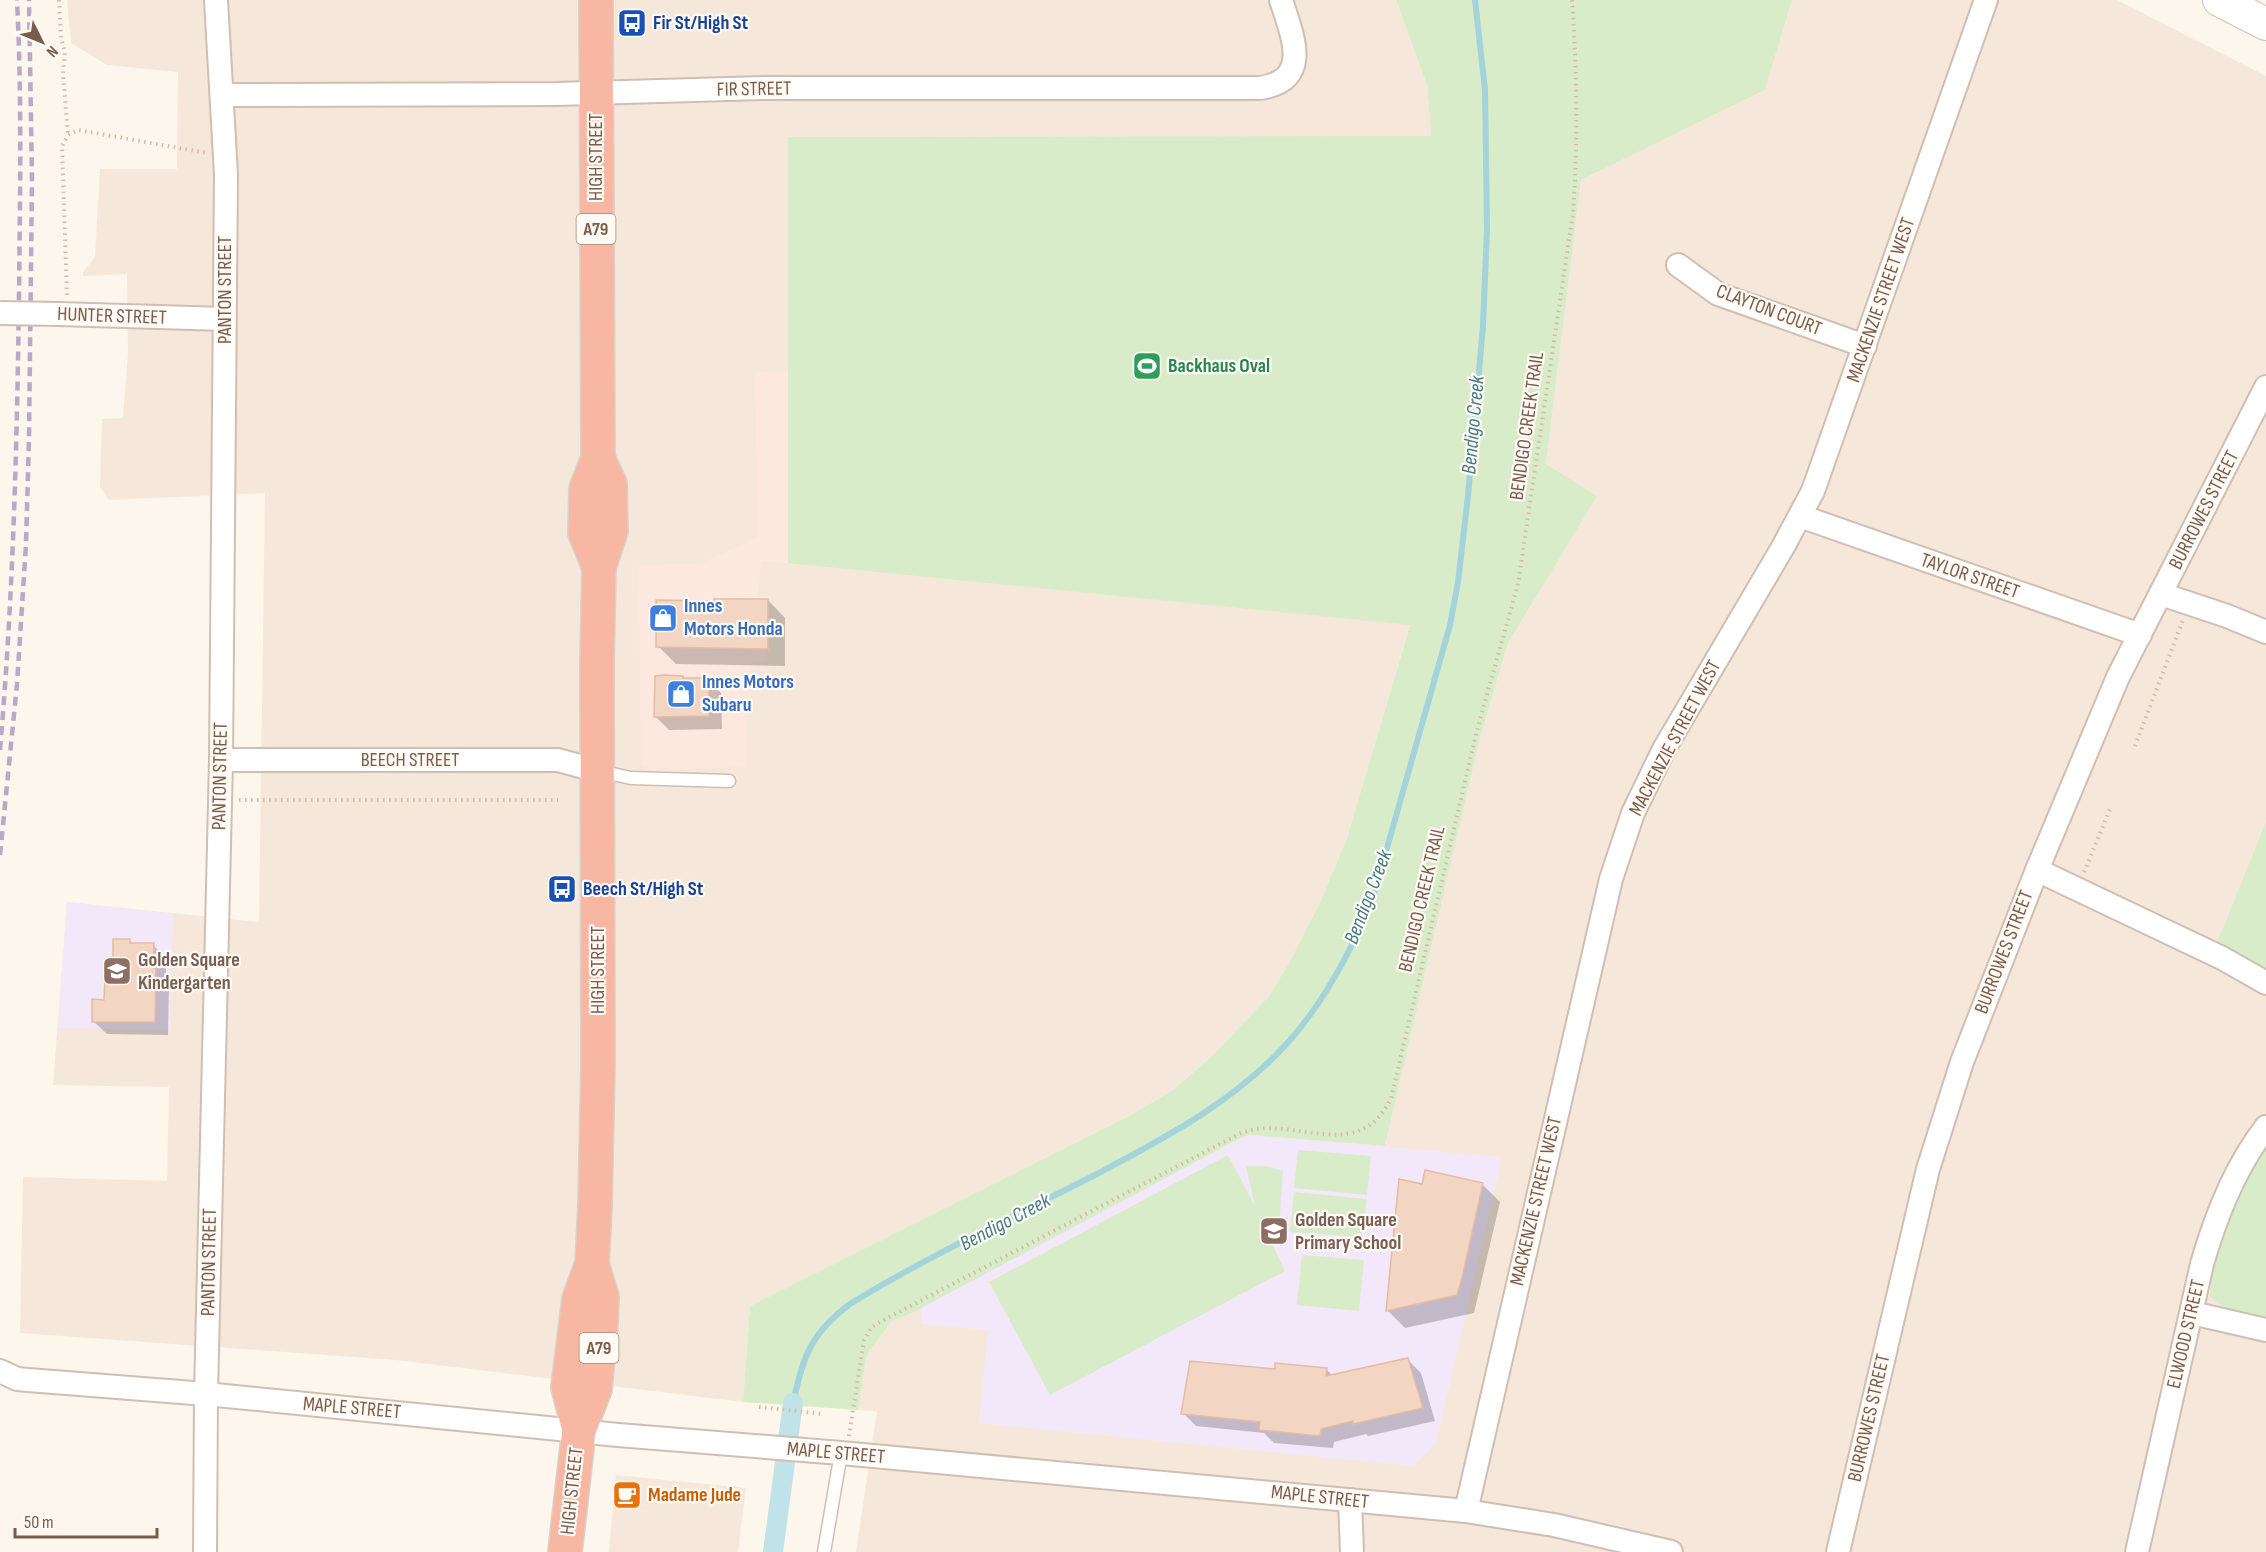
<svg xmlns="http://www.w3.org/2000/svg" width="2266" height="1552" font-family="'Sofia Sans Condensed',sans-serif">
<rect width="100%" height="100%" fill="#fdf6ec"/>
<g fill="#f5e8da">
<path d="M67,0H1396L1427,85L1431,136L1410,624L1347,838L1320,903L1289,963L1269,996L1213,1055L1172,1091L1127,1117L750,1306L743,1402L396,1360L20,1333L23,1177L167,1181L169,1087L53,1085L67,902L259,922L265,493L109,500L100,487L102,419L123,418L128,354L127,274L83,276V272L95,257L100,169H177L178,72L107,65L71,43Z"/>
<path d="M1792,0H2117L2266,76V1552H856L877,1411L858,1410L867,1354L892,1321L912,1313L922,1306L1248,1135L1385,1146L1480,738L1508,643L1596,496L1546,464L1581,180L1765,90Z"/>
<path d="M616,1475L746,1488L738,1552H609Z"/>
</g>
<path fill="#fde8e0" d="M788,371V563L761,561L758,596H768L767,662L749,663L746,767L650,769L641,765L639,565L700,564L758,537L755,372Z"/>
<g fill="#f3e8fa">
<path d="M67,902L173,914L170,1030L58,1028Z"/>
<path d="M1248,1135L1502,1157L1436,1443L1413,1466L979,1423L988,1330L921,1324L922,1306Z"/>
</g>
<g fill="#d8ecc9">
<path d="M1396,0H1792L1765,90L1581,180L1546,464L1597,496L1508,643L1480,738L1385,1146L1249,1135L1239,1139L912,1313L892,1321L867,1354L858,1410L743,1402L750,1306L1127,1117L1172,1091L1213,1055L1269,996L1289,963L1320,903L1347,838L1410,625L788,563V137L1431,136L1427,85Z"/>
<path d="M2266,822V970L2217,943Z"/>
<path d="M2266,1146V1319C2246,1314 2223,1313 2210,1296C2212,1246 2236,1186 2266,1146Z"/>
<path d="M1298,1150L1371,1156L1367,1195L1294,1188Z"/>
<path d="M1228,1155L1255,1206L1246,1166H1266L1283,1171L1279,1229H1265L1285,1271L1050,1395L989,1282Z"/>
<path d="M1294,1192L1367,1199L1362,1237L1290,1232Z"/>
<path d="M1302,1255L1364,1260L1359,1311L1297,1305Z"/>
</g>
<g fill="#0003">
<path d="M768,600L785,618V666L676,664L658,646V602Z"/>
<path d="M708,679L721,693L722,729L669,730L656,717Z"/>
<path d="M130,941L133,944L153,945L166,958V980L169,983L168,1035L107,1034L93,1021L106,1001Z"/>
<path d="M1400,1181L1424,1186L1482,1184L1500,1202L1474,1313L1405,1328L1388,1311Z"/>
<path d="M1408,1360L1421,1373L1435,1421L1368,1436L1366,1434L1334,1442L1333,1448L1274,1443L1264,1433L1196,1426L1183,1413L1276,1370L1326,1369L1333,1376Z"/>
</g>
<g fill="none" stroke-linecap="round" stroke-linejoin="round">
<path stroke="#a5d3da" stroke-width="6" d="M793,1403C803,1357 810,1334 850,1304C928,1256 1013,1217 1095,1175C1165,1138 1238,1100 1291,1039C1328,996 1354,946 1374,894L1450,625L1458,582L1468,496L1483,326L1487,229L1485,90L1475,0"/>
<path stroke="#bfe3e8" stroke-width="20" d="M773,1552L793,1403"/>
</g>
<g fill="#f3d5c3" stroke="#e6bba3" stroke-width="1.5">
<path d="M714,599H768V649L656,647V600L714,601Z"/>
<path d="M664,675L683,676V678H709V716L654,717L655,676Z"/>
<path d="M113,939H130V943H154L153,968H156L155,1022H92V999L104,1000L105,977H113Z"/>
<path d="M1425,1170L1483,1183L1462,1278L1457,1295L1386,1311L1399,1179L1422,1184Z"/>
<path d="M1408,1358L1423,1408L1353,1424V1421L1321,1429L1320,1436L1259,1430L1260,1422L1181,1414L1190,1361L1275,1369V1363L1327,1368L1326,1376Z"/>
</g>
<g fill="none" stroke-linecap="round" stroke-linejoin="round">
<g stroke="#d1beb0" stroke-width="15">
<g id="lane">
<path d="M599,771L631,778L729,781"/>
<path d="M824,1552L841,1453"/>
</g>
</g>
<g stroke="#d1beb0" stroke-width="26">
<g id="street">
<path d="M223,95L556,94L763,88H1260C1313,80 1292,35 1281,0"/>
<path d="M1678,265L1718,294L1865,346"/>
<path d="M58,314L224,319"/>
<path d="M1800,516L2140,635"/>
<path d="M2161,594L2227,616L2266,632"/>
<path d="M221,760H558L598,771"/>
<path d="M2037,870L2222,958L2266,983"/>
<path d="M2192,1313L2266,1330"/>
<path d="M0,1371L17,1379L28,1380L206,1394L618,1435L841,1453L1466,1511L1554,1525L1671,1552"/>
<path d="M1350,1500L1352,1552"/>
<path d="M1466,1511L1611,879L1633,813L1664,749L1783,547L1813,491L1986,0"/>
<path d="M205,1552L206,1394L221,760L226,175L216,0"/>
<path d="M1838,1552L1928,1169L1962,1062L2037,870L2118,677L2266,387"/>
<path d="M2137,1552L2202,1264C2216,1215 2235,1167 2266,1127"/>
</g>
</g>
<g stroke="#d6c0b0" stroke-width="34">
<path id="secondary" d="M2219,0L2266,24"/>
</g>
<g stroke="#dad1cd" stroke-width="36">
<g id="highway">
<path d="M596,0L598,458L586,489L585,533L599,567"/>
<path d="M579,1430L568,1387L579,1299L592,1264L595,1206L598,1064L597,662L599,567L611,531L610,484L598,458"/>
<path d="M565,1552L579,1430L595,1389L601,1323L602,1297L592,1264"/>
</g>
</g>
<g stroke="#d9b8a5" stroke-width="4" stroke-dasharray="1.5 4.5" stroke-linecap="butt">
<path d="M59,0L61,38L65,53L63,73L68,135"/>
<path d="M67,295L62,146L68,135L78,130L207,153"/>
<path d="M2135,746L2183,620"/>
<path d="M239,800H558"/>
<path d="M2084,872L2110,809"/>
<path d="M759,1407L824,1414"/>
<path d="M849,1436L864,1340L871,1328L878,1323L1241,1133C1294,1113 1356,1167 1391,1099L1477,730L1518,584L1573,213C1578,142 1577,70 1572,0"/>
</g>
<use href="#lane" stroke="#fff" stroke-width="12"/>
<use href="#street" stroke="#fff" stroke-width="22"/>
<use href="#secondary" stroke="#fff" stroke-width="32"/>
<use href="#highway" stroke="#f7b7a3" stroke-width="33"/>
<g stroke="#b9a8c9" stroke-width="4.5" stroke-dasharray="9 6" stroke-linecap="butt">
<path d="M0,750C13,599 17,448 19,296C20,197 22,99 17,0"/>
<path d="M0,855L17,684L26,544L29,439L32,179L29,0"/>
</g>
<g stroke="#d1beb0" stroke-width="26" stroke-linecap="butt">
<path id="street-bridge" d="M0,313L58,314"/>
</g>
<use href="#street-bridge" stroke="#fff" stroke-width="22"/>
</g>
<defs>
<g id="bus-square" transform="scale(1.5)"><rect x="-9" y="-9" width="18" height="18" rx="4" fill="#1a4fb4" stroke="#fffaf3"/><path d="M-5-6H5V4H4V6H2V4H-2V6H-4V4H-5ZM-3.5-4V0h7V-4ZM-3.5 1.2v1.5H-2V1.2ZM2 1.2v1.5H3.5V1.2Z" fill="#fff"/></g>
<g id="stadium-square" transform="scale(1.5)"><rect x="-9" y="-9" width="18" height="18" rx="4" fill="#2e9e5b" stroke="#fffaf3"/><path d="M0-5a6.5 5 0 1 0 0 10a6.5 5 0 1 0 0-10ZM-3.5-1.8h7v3.6h-7Z" fill="#fff"/></g>
<g id="shop-square" transform="scale(1.5)"><rect x="-9" y="-9" width="18" height="18" rx="4" fill="#3f7fe0" stroke="#fffaf3"/><path d="M-5-2.5h2.3a2.7 3.5 0 0 1 5.4 0H5L5.5 6h-11ZM-1.5-2.5h3a1.5 2.3 0 0 0-3 0Z" fill="#fff"/></g>
<g id="school-square" transform="scale(1.5)"><rect x="-9" y="-9" width="18" height="18" rx="4" fill="#8d6e63" stroke="#fffaf3"/><path d="M0-5L7-2L0 1L-7-2ZM-4 1L0 2.5L4 1V4Q0 6-4 4Z" fill="#fff"/></g>
<g id="cafe-square" transform="scale(1.5)"><rect x="-9" y="-9" width="18" height="18" rx="4" fill="#e8710a" stroke="#fffaf3"/><path d="M-5.5-4.5H6V0H3Q3 3.5 0 3.5H-2.5Q-5.5 3.5-5.5 0ZM3-3.2v2h1.7v-2ZM-6 4.5H4V6H-6Z" fill="#fff"/></g>
</defs>
<g fill-rule="evenodd">
<use href="#bus-square" x="632" y="23"/>
<use href="#stadium-square" x="1147" y="366"/>
<use href="#shop-square" x="663" y="618"/>
<use href="#shop-square" x="681" y="694"/>
<use href="#bus-square" x="562" y="889"/>
<use href="#school-square" x="117" y="971"/>
<use href="#school-square" x="1274" y="1231"/>
<use href="#cafe-square" x="627" y="1495"/>
</g>
<g text-anchor="middle" dominant-baseline="central" stroke-width="4.5" stroke-linejoin="round" paint-order="stroke">
<g fill="#fffaf3" stroke="#a28b7f" stroke-width="1.5">
<rect x="576.5" y="214" width="39" height="30" rx="4.5"/>
<rect x="579.5" y="1333" width="39" height="30" rx="4.5"/>
</g>
<g font-size="18" font-weight="bold" fill="#7a5c4d">
<text x="596" y="229">A79</text>
<text x="599" y="1348">A79</text>
</g>
<g font-size="20" font-weight="bold" fill="#164399" stroke="#fffaf3" text-anchor="start">
<text x="653" y="23">Fir St/High St</text>
<text x="583" y="889">Beech St/High St</text>
</g>
<g font-size="20" fill="#7a5c4d" stroke="#fffaf3">
<text transform="translate(754 89) rotate(-1)">FIR STREET</text>
<text transform="translate(596 157) rotate(-90)">HIGH STREET</text>
<text transform="translate(225 290) rotate(-90)">PANTON STREET</text>
<text transform="translate(1881 300) rotate(-71)">MACKENZIE STREET WEST</text>
<text transform="translate(1769 310) rotate(21)">CLAYTON COURT</text>
<text transform="translate(112 316) rotate(2)">HUNTER STREET</text>
<text transform="translate(1527 426) rotate(-82)">BENDIGO CREEK TRAIL</text>
<text transform="translate(2204 510) rotate(-63)">BURROWES STREET</text>
<text transform="translate(1970 576) rotate(19)">TAYLOR STREET</text>
<text transform="translate(1675 738) rotate(-62)">MACKENZIE STREET WEST</text>
<text x="410" y="760">BEECH STREET</text>
<text transform="translate(220 776) rotate(-89)">PANTON STREET</text>
<text transform="translate(1422 899) rotate(-77)">BENDIGO CREEK TRAIL</text>
<text transform="translate(2004 952) rotate(-69)">BURROWES STREET</text>
<text transform="translate(598 970) rotate(-90)">HIGH STREET</text>
<text transform="translate(1536 1201) rotate(-77)">MACKENZIE STREET WEST</text>
<text transform="translate(209 1262) rotate(-89)">PANTON STREET</text>
<text transform="translate(2186 1334) rotate(-77)">ELWOOD STREET</text>
<text transform="translate(352 1408) rotate(5)">MAPLE STREET</text>
<text transform="translate(1869 1418) rotate(-77)">BURROWES STREET</text>
<text transform="translate(836 1453) rotate(5)">MAPLE STREET</text>
<text transform="translate(572 1491) rotate(-84)">HIGH STREET</text>
<text transform="translate(1320 1497) rotate(6)">MAPLE STREET</text>
</g>
<g font-size="20" font-weight="bold" fill="#27864d" stroke="#fffaf3" text-anchor="start">
<text x="1168" y="366">Backhaus Oval</text>
</g>
<g font-size="20" font-weight="bold" fill="#366cbe" stroke="#fffaf3" text-anchor="start">
<text x="684" y="606">Innes<tspan x="684" dy="23">Motors Honda</tspan></text>
<text x="702" y="682">Innes Motors<tspan x="702" dy="23">Subaru</tspan></text>
</g>
<g font-size="20" font-weight="bold" fill="#785e54" stroke="#fffaf3" text-anchor="start">
<text x="138" y="960">Golden Square<tspan x="138" dy="23">Kindergarten</tspan></text>
<text x="1295" y="1220">Golden Square<tspan x="1295" dy="23">Primary School</tspan></text>
</g>
<g font-size="20" font-weight="bold" fill="#c56008" stroke="#fffaf3" text-anchor="start">
<text x="648" y="1495">Madame Jude</text>
</g>
<g font-size="21" font-style="italic" fill="#437c86" stroke="#fffaf3">
<text transform="translate(1473 425) rotate(-85)">Bendigo Creek</text>
<text transform="translate(1368 897) rotate(-69)">Bendigo Creek</text>
<text transform="translate(1005 1222) rotate(-28)">Bendigo Creek</text>
</g>
</g>
<g transform="translate(42 42) rotate(133)" stroke="#fffaf3" stroke-width="4.5" paint-order="stroke">
<path d="M0-4.5L10 22L0 15L-10 22Z" fill="#7a5c4d"/>
<text y="-9" font-size="16" font-weight="bold" text-anchor="middle" fill="#7a5c4d">N</text>
</g>
<path d="M15 1528v9h142v-9" fill="none" stroke="#7a5c4d" stroke-width="3"/>
<text x="24" y="1528" font-size="18" fill="#7a5c4d" stroke="#fffaf3" stroke-width="4.5" paint-order="stroke">50 m</text>
</svg>
